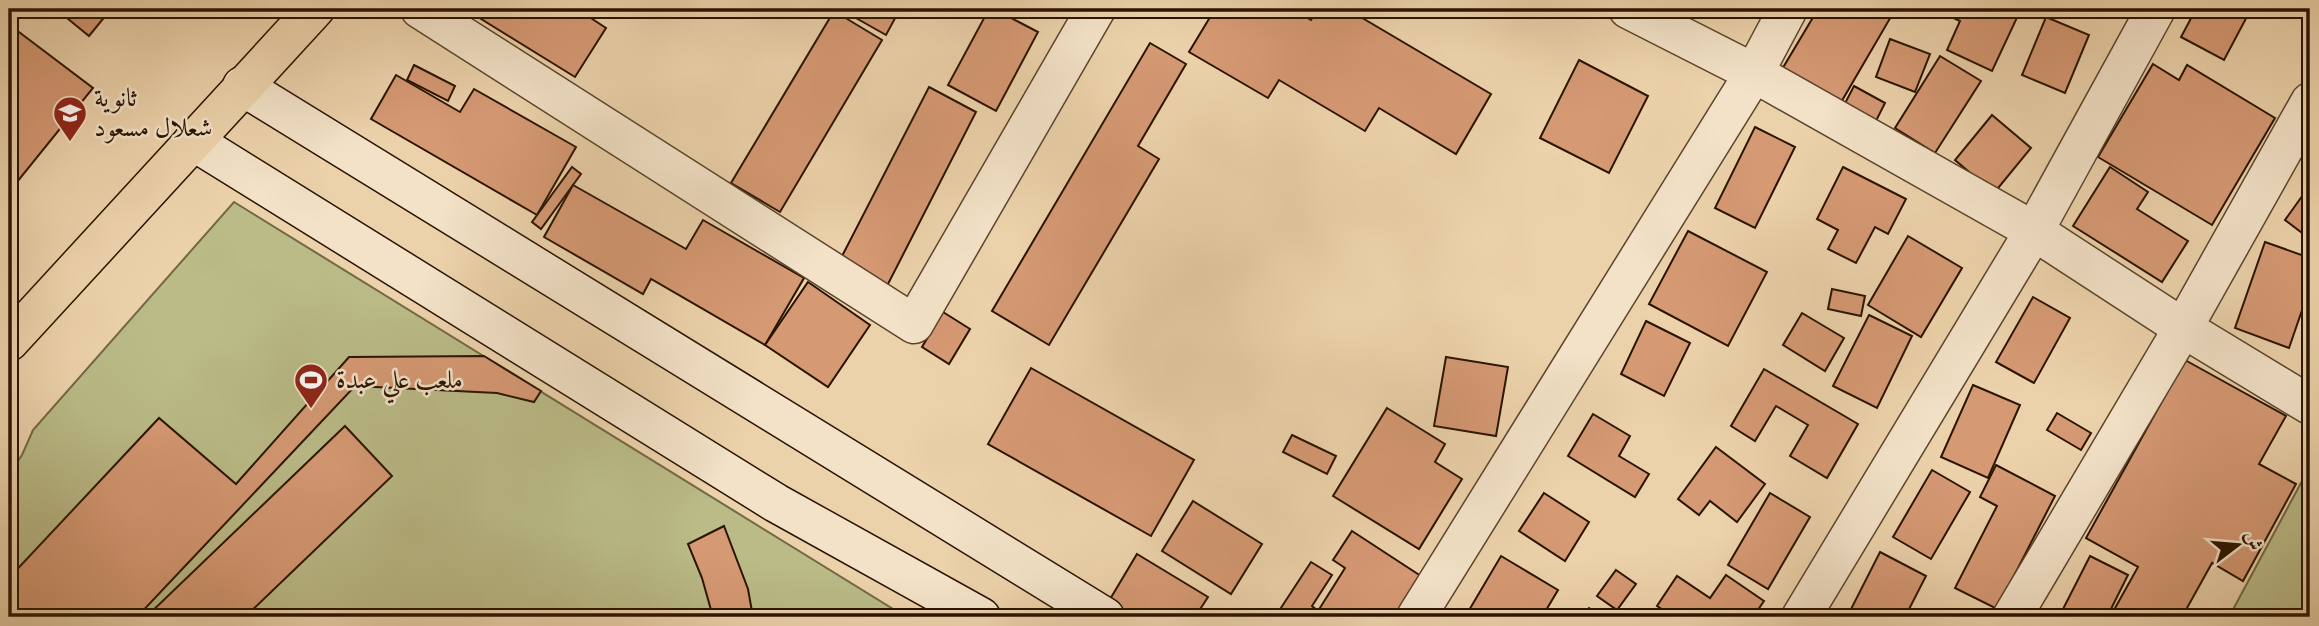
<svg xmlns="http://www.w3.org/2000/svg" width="2319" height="626" font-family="'IM FELL DW Pica',Amiri,serif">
<rect width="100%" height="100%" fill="#ecd2ab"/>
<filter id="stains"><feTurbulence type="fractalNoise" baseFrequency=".00286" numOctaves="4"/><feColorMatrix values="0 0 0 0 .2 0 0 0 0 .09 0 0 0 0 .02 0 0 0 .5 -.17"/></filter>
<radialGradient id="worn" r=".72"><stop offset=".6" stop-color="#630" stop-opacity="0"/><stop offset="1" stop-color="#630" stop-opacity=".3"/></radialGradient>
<g fill="#babb87" stroke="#726844" stroke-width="2">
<path d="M234,202L906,617H9V474L22,455L33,430Z"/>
<path d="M2302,481L2310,486V617H2229Z"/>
</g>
<g fill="#d59974" stroke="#2a1400" stroke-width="2">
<path d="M56,9H111L89,36Z"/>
<path d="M465,9H577L606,28L575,77Z"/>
<path d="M840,9H900L886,35Z"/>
<path d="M989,9H994L1038,32L996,111L948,85Z"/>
<path d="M1215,9H1292L1311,20L1318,9H1347L1491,94L1456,154L1379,108L1365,131L1279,80L1268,98L1189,52Z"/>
<path d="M1649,9H1704L1703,17Z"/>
<path d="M1818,9H1854L1861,13L1863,9H1881L1892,15L1833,116L1775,81Z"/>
<path d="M1934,9H2021L1992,71L1947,50L1960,21Z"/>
<path d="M2196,9H2251L2224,60L2181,37Z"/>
<path d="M834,11L882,40L780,212L731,183Z"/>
<path d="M2046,17L2089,35L2065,93L2022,75Z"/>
<path d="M15,29L93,88L9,192V38Z"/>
<path d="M1890,39L1930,54L1915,92L1876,77Z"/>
<path d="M1150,43L1186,64L1138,146L1159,159L1049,345L992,311Z"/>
<path d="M1940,56L1981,81L1935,153L1895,128Z"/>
<path d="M1579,60L1648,96L1609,173L1540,138Z"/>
<path d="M2153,64L2179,80L2187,65L2275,118L2212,225L2098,157Z"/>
<path d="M414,65L455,86L448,101L407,80Z"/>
<path d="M396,75L460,112L474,89L576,147L537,215L371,119Z"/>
<path d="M1854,86L1885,103L1873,127L1841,111Z"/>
<path d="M929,87L976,112L887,286L839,262Z"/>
<path d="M1992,115L2031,148L1994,193L1955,160Z"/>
<path d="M1755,127L1795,147L1755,228L1715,208Z"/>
<path d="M572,167L581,174L541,229L532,222Z"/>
<path d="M1843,167L1906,199L1888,234L1875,227L1856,263L1828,249L1838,230L1817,219Z"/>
<path d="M2110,167L2148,192L2137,209L2188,241L2162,282L2073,226Z"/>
<path d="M573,185L686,249L703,220L804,278L765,345L651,279L643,294L544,237Z"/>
<path d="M2310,185V239L2285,220Z"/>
<path d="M1688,231L1767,272L1728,346L1649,304Z"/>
<path d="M1908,236L1962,268L1921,337L1868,305Z"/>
<path d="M2265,242L2310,258V287L2289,348L2235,328Z"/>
<path d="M808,282L870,325L828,387L765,345Z"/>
<path d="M1832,289L1865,296L1861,316L1828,309Z"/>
<path d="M2033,297L2070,318L2034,383L1996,362Z"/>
<path d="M943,312L970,329L949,364L922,347Z"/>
<path d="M1802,313L1844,338L1825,371L1783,345Z"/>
<path d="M1869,315L1912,336L1877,408L1833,386Z"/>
<path d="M1646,321L1690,343L1664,396L1621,374Z"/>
<path d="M484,356L541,391L534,402L497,393L355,386L137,617H9V578L159,418L236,484L349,357Z"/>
<path d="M1446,357L1508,367L1496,436L1434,426Z"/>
<path d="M2185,360L2286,416L2259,464L2296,484L2243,581L2212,563L2182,617H2126L2114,610L2138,567L2086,538Z"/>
<path d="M1031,368L1194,460L1151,536L988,444Z"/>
<path d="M1764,369L1858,424L1827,478L1790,456L1808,425L1776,406L1755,441L1731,426Z"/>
<path d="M1973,385L2020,405L1988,478L1941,457Z"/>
<path d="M1387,408L1445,444L1435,462L1462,479L1419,549L1333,496Z"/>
<path d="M2057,413L2091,433L2081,450L2047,430Z"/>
<path d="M1593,414L1630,436L1619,456L1649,474L1635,497L1568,456Z"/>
<path d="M345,426L392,476L245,617H146Z"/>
<path d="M1292,435L1336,456L1327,474L1283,452Z"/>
<path d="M1716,447L1765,484L1737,522L1710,501L1699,515L1678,499Z"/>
<path d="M1996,465L2055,496L1997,609L1955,588L1997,506L1980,497Z"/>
<path d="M1932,470L1970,492L1931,559L1893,537Z"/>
<path d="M1544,493L1589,522L1565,561L1519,531Z"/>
<path d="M1770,493L1810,517L1768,589L1728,565Z"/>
<path d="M1193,501L1262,544L1231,594L1162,551Z"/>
<path d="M724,526L748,589L753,617H713L702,578L688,544Z"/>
<path d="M1352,531L1427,580L1403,617H1275L1311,562L1332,575L1312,606L1318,611L1345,568L1333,560Z"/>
<path d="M1880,552L1926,576L1905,617H1847Z"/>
<path d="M1137,554L1208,597L1195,617H1113L1103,611Z"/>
<path d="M1501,556L1558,590L1542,617H1465Z"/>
<path d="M2090,556L2128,575L2107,617H2075L2062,611Z"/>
<path d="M1616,570L1636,584L1617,610L1597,596Z"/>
<path d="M1726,575L1764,601L1753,617H1674L1657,606L1677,576L1710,598Z"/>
<path d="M1589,608L1604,617H1583Z"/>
</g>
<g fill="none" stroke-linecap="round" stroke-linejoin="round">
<g stroke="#5a442b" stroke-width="41">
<g id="street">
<path d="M420,9L914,324L1096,9"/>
<path d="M1628,9L1754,73L2034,231L2183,328L2310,405"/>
<path d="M1416,617L1754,73L1788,9"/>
<path d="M1801,617L2034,231L2156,9"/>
<path d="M2012,617L2183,328L2310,102"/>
</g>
</g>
<g stroke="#2a1400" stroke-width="41">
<g id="secondary">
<path d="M242,86L1105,617"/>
<path d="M193,141L776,503L981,617"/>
</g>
</g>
<g stroke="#2a1400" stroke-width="41">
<path id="primary" d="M9,342L315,9"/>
</g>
<use href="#street" stroke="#f3e2c8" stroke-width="38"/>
<use href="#secondary" stroke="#f3e2c8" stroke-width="38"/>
<use href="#primary" stroke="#ecd2ab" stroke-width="38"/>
</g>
<defs>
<g id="school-pin" transform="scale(1.75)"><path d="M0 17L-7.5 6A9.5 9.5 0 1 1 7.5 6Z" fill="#8f2418" stroke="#f3e2c8"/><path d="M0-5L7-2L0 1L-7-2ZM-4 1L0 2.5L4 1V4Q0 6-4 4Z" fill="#fff"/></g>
<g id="stadium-pin" transform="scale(1.75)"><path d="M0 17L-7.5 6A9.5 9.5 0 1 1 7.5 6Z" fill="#8f2418" stroke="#f3e2c8"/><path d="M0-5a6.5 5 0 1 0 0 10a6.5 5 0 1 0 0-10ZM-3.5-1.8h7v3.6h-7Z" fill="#fff"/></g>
</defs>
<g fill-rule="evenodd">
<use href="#school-pin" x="70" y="113"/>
<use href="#stadium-pin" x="311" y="380"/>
</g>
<g text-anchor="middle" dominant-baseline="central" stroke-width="5" stroke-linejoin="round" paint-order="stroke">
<g font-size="26" fill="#2a1400" stroke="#f3e2c8" text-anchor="start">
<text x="94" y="98">ثانوية<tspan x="94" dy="30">شعلال مسعود</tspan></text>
<text x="336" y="380">ملعب علي عبدة</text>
</g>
</g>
<rect width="2319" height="626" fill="none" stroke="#ecd2ab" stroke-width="35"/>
<rect x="10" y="10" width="2298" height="605" fill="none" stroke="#2a1400" stroke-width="3.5"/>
<rect x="18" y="18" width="2284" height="591" fill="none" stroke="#2a1400" stroke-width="2"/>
<g transform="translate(2238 545) rotate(74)" stroke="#f3e2c8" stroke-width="5" paint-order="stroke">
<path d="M0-5L12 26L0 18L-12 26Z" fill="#2a1400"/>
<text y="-10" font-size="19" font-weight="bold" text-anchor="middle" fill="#2a1400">ش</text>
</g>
<rect width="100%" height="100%" filter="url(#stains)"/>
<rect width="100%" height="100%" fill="url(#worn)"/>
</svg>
